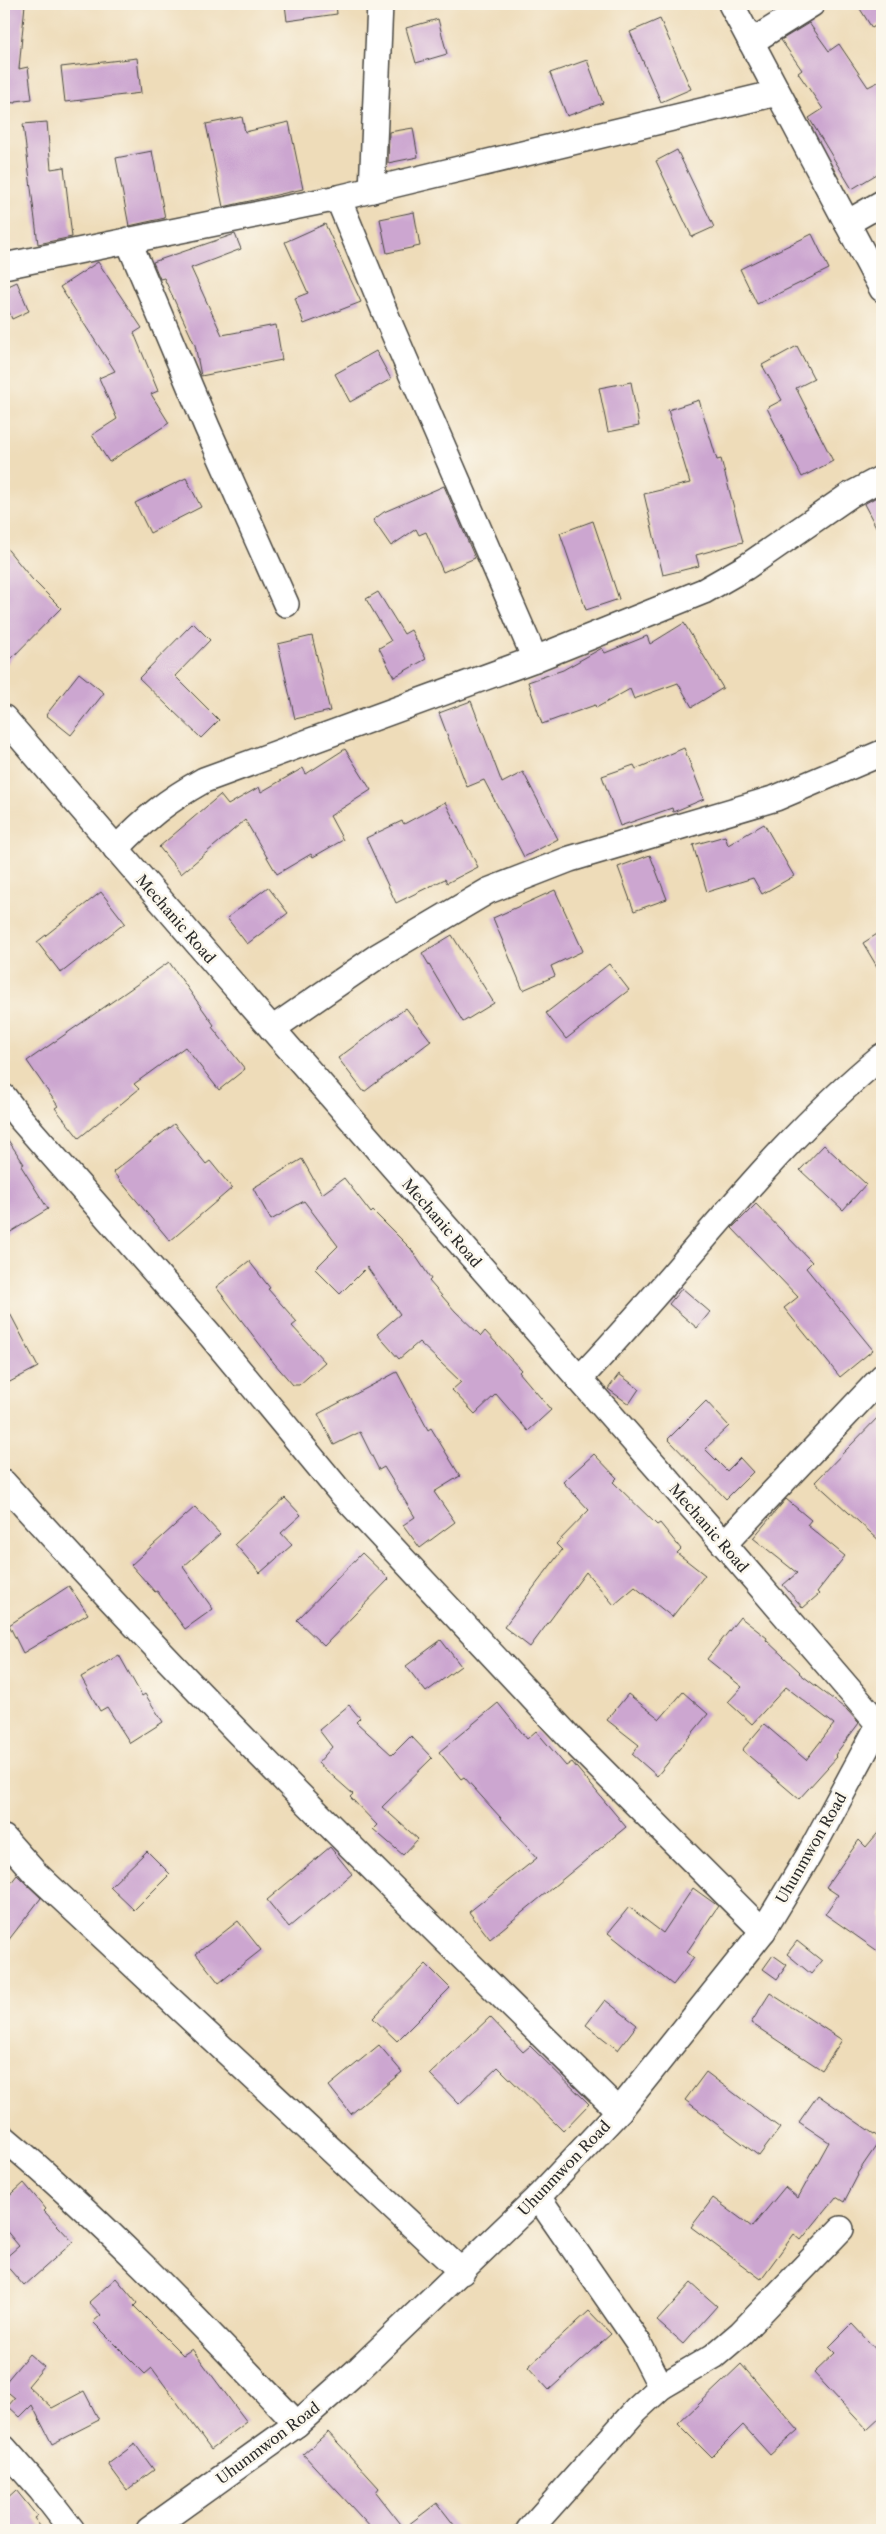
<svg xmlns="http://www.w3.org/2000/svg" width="886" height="2534" font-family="'Libre Caslon Text',serif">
<rect width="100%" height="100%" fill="#fbf7ec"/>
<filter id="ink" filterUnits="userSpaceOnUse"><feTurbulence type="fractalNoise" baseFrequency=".02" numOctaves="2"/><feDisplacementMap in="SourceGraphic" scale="10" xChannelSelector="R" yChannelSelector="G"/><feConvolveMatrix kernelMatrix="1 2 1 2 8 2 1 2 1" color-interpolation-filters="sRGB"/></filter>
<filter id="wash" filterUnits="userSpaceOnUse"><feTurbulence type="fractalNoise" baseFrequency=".0096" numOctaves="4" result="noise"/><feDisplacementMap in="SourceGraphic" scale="20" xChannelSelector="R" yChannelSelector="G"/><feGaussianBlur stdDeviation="1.12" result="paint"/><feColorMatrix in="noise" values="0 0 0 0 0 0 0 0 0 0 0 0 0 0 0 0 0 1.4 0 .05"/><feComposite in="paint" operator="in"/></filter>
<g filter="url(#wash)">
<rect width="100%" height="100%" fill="#eedcb9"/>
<g id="blocks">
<g fill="#cca6d0">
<path d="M4,4H25L19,69L28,67L32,99L16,101V103L4,102Z"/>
<path d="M285,4H336L337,14L287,21Z"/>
<path d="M857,4H882V22L872,28Z"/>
<path d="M438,19L447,54L416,63L406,28Z"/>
<path d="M660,19L691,89L661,102L630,32Z"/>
<path d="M809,23L829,51L839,44L868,87L882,80V171L852,189L809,118L823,109L798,73L802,70L781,40Z"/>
<path d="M137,58L141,93L65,102L61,67Z"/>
<path d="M587,60L603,103L567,116L550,73Z"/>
<path d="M242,117L245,132L289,122L303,189L223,207L206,124Z"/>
<path d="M47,122L51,169L64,167L72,237L38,244L23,124Z"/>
<path d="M413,128L418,157L388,163L389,132Z"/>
<path d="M677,150L714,227L692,237L656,161Z"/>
<path d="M152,151L165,218L129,226L116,158Z"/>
<path d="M414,212L420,246L387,253L380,219Z"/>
<path d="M325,224L361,302L304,324L295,298L308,293L285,242Z"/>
<path d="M235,234L241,249L191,268L222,335L276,325L282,360L201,376L195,345L164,278L160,279L153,262Z"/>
<path d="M812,234L829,269L757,304L740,269Z"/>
<path d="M98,262L142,328L134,333L158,391L151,394L169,423L109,462L92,435L117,419L99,378L115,371L60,287Z"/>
<path d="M17,282L29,311L12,319L4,300V288Z"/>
<path d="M797,346L814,379L796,388L833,461L802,477L767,408L782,400L762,365Z"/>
<path d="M376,351L391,379L350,402L335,374Z"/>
<path d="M631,382L639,426L608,432L599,388Z"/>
<path d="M699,400L717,460L721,459L743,542L696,555L699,566L663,575L644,494L690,483L668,410Z"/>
<path d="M186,478L201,507L150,533L135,503Z"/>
<path d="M444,486L475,558L443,572L426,532L419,535L416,529L391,546L373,520L384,512Z"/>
<path d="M882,494V538L864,504Z"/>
<path d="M593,521L619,599L586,610L560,533Z"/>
<path d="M4,545L32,579L61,608L4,666Z"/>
<path d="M378,592L404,634L411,630L426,659L394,677L379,648L391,641L366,599Z"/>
<path d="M193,623L210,640L175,676L219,720L201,738L139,678Z"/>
<path d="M684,623L723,688L692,707L678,683L634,699L630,689L596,708L595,705L542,724L528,682L563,670L602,648L605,653L647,636L650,644Z"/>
<path d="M312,636L330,711L295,719L278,644Z"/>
<path d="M79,673L104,693L71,735L46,715Z"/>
<path d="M471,701L502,783L523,772L558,839L524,857L484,780L467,787L439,713Z"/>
<path d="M684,748L704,799L673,812L672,808L620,826L602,776L634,765L636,769Z"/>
<path d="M345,749L371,790L330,816L343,840L313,857L311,854L277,874L245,820L181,874L159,847L220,795L228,805L259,787L261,792L303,768L306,774Z"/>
<path d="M445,802L478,867L447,883L445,879L396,903L366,838L402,821L404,824Z"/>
<path d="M764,824L794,876L762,894L753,878L707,892L693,845L725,836L728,845Z"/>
<path d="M650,855L667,899L634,911L618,867Z"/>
<path d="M268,887L288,913L247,944L227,918Z"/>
<path d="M555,890L583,951L551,966L555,976L523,990L493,918Z"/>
<path d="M101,892L125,923L61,973L37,942Z"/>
<path d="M882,931V975L863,943Z"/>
<path d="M452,935L494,1003L463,1022L422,953Z"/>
<path d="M169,962L214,1025L212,1027L245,1069L219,1090L185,1047L134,1084L139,1089L79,1138L55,1108L58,1106L27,1061Z"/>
<path d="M609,964L629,990L566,1039L546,1013Z"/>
<path d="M406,1008L431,1041L364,1092L338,1058Z"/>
<path d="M174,1124L206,1164L210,1161L232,1188L170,1241L113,1172Z"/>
<path d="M4,1134L24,1164L21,1166L48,1209L4,1236Z"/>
<path d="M824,1145L866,1184L843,1210L800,1170Z"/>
<path d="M302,1159L322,1194L344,1178L371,1213L373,1211L411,1249L431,1279L429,1281L455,1311L481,1336L485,1331L521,1370L519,1372L551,1410L528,1431L496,1394L475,1414L452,1390L461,1382L419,1342L399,1359L377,1334L400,1314L367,1267L340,1294L315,1269L338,1246L304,1201L271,1220L253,1188Z"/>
<path d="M756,1204L812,1262L806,1268L873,1350L840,1377L784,1308L798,1297L732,1228Z"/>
<path d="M249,1261L270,1288L268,1289L297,1322L292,1326L325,1362L299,1385H293L274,1363L216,1287Z"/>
<path d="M682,1288L710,1312L697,1328L669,1304Z"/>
<path d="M4,1302L38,1367L4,1385Z"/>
<path d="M397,1372L428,1430L431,1428L460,1476L434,1492L455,1522L420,1548L403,1525L415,1517L384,1467L379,1470L360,1432L334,1445L318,1414Z"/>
<path d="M619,1374L639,1389L629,1404L608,1389Z"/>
<path d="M706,1401L729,1426L705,1449L727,1471L740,1458L753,1472L726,1499L668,1439Z"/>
<path d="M882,1413V1543L815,1482Z"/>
<path d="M594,1454L617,1478L613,1482L657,1525L660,1523L681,1549L677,1553L705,1575L672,1617L635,1587L614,1605L586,1572L530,1647L504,1627L562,1550L556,1544L589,1510L563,1482Z"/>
<path d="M285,1498L301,1515L281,1533L292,1545L260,1573L235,1544Z"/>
<path d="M786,1499L811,1520L807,1525L845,1556L817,1592L819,1594L803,1608L783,1585L797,1573L753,1538Z"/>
<path d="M195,1507L220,1534L183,1567L213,1609L185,1629L157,1591L155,1592L131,1565Z"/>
<path d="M362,1553L389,1579L324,1646L297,1620Z"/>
<path d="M69,1586L88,1614L23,1653L9,1625Z"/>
<path d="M740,1617L767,1638L766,1640L800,1672L799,1673L847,1710L859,1723L835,1755L837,1757L799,1799L742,1750L764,1724L806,1760L834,1724L786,1687L752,1724L728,1702L742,1687L707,1659Z"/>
<path d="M441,1640L461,1666L426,1692L406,1666Z"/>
<path d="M119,1655L142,1696L145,1694L163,1722L130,1743L107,1707L100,1711L81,1677Z"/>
<path d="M683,1692L708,1714L657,1776L632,1754L639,1745L607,1720L628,1694L660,1719Z"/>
<path d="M498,1703L527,1739L536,1731L566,1766L572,1762L626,1827L490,1939L469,1912L537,1858L464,1777L461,1779L439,1752Z"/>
<path d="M349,1705L360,1718L356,1722L392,1755L411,1736L432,1758L382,1807L418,1839L403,1855L373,1829L377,1825L350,1797L353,1794L318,1763L332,1747L319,1730Z"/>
<path d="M882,1828V1954L825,1914L838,1895L826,1887L859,1840L866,1847Z"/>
<path d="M330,1847L352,1874L289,1927L267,1900Z"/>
<path d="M147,1851L170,1874L134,1910L110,1887Z"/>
<path d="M17,1875L41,1898L4,1946V1892Z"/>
<path d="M693,1888L718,1906L687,1952L694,1958L673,1985L608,1933L629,1907L663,1933Z"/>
<path d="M238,1921L261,1950L219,1983L196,1954Z"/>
<path d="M797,1941L822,1961L811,1974L787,1954Z"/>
<path d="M773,1955L787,1965L777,1979L763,1969Z"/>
<path d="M426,1964L450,1988L397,2041L373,2018Z"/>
<path d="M770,1993L842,2040L822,2070L751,2023Z"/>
<path d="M605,2000L637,2025L618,2050L586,2025Z"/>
<path d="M490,2017L523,2052L530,2046L589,2104L563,2131L498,2067L459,2104L430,2074Z"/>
<path d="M379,2045L402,2072L351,2114L329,2086Z"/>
<path d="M706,2072L780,2128L759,2156L685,2100Z"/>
<path d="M818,2095L881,2139L857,2174L858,2175L844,2202L836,2197L801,2240L794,2234L761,2279L691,2227L713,2198L752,2227L785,2187L798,2198L829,2142L799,2122Z"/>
<path d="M24,2183L46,2209L44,2211L73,2242L24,2286L4,2263V2259L19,2246L4,2228V2201Z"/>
<path d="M116,2278L137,2303L134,2306L183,2355L192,2349L247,2422L211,2449L152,2368L145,2374L93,2322L101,2315L89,2302Z"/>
<path d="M691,2283L717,2306L683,2344L657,2321Z"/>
<path d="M589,2311L611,2334L549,2390L528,2367Z"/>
<path d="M852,2324L882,2356V2416L867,2430L814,2373L835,2353L829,2347Z"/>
<path d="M29,2354L44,2367L28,2386L52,2408L84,2391L99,2420L52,2444L32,2405L20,2417L8,2406L15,2398L4,2389V2384Z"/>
<path d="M741,2364L798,2430L770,2455L743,2425L711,2457L678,2424Z"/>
<path d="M328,2432L379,2488L376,2492L404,2528L437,2503L458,2530H373L303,2454Z"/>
<path d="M135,2444L154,2470L127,2490L108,2464Z"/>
<path d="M16,2490L37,2516L34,2518L43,2530H4V2501Z"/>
</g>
</g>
</g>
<g filter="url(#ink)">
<use href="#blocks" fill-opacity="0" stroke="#484640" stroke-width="1"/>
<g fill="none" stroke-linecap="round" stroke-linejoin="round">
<g stroke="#484640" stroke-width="28">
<g id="minor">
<path d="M731,4L882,289"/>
<path d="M751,42L812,4"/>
<path d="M372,190L380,4"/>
<path d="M338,198L391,327L535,659"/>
<path d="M847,223L882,203"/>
<path d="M128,240L207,427L286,604"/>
<path d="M4,266L338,198L777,93"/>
<path d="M4,718L224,974L724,1544L882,1728"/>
<path d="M116,849C147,817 165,802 204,780L535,659L704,591L746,567L850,495L882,478"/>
<path d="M272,1029L378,956L488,891L570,859L776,798L882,753"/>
<path d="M4,1097L20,1118L211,1336L341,1493L571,1739L763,1931"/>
<path d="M579,1379C682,1273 767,1150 882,1056"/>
<path d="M4,1483C199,1701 410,1906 619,2111"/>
<path d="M724,1544L882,1377"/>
<path d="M4,1838L35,1873L462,2272"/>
<path d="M4,2138C109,2226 202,2325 297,2424"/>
<path d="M661,2387L714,2356L741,2333L841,2229"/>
<path d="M4,2448L41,2490L72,2530"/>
<path d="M149,2530L297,2424L360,2368L538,2197L619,2111L763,1931L809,1855L882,1719"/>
<path d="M529,2530L636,2410L661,2387L638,2342L538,2197"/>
</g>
</g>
<use href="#minor" stroke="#fff" stroke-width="25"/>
</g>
</g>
<g text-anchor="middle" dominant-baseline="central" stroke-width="5" stroke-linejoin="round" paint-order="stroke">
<g font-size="15" fill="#2b2b2b" stroke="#fbf7ec">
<text transform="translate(176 919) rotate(49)">Mechanic Road</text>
<text transform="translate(442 1223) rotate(49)">Mechanic Road</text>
<text transform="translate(709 1528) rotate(49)">Mechanic Road</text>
<text transform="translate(811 1848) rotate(-60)">Uhunmwon Road</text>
<text transform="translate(564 2168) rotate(-46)">Uhunmwon Road</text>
<text transform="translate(268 2443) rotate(-37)">Uhunmwon Road</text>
</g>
</g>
<rect width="886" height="2534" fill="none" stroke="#fbf7ec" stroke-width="20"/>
</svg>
